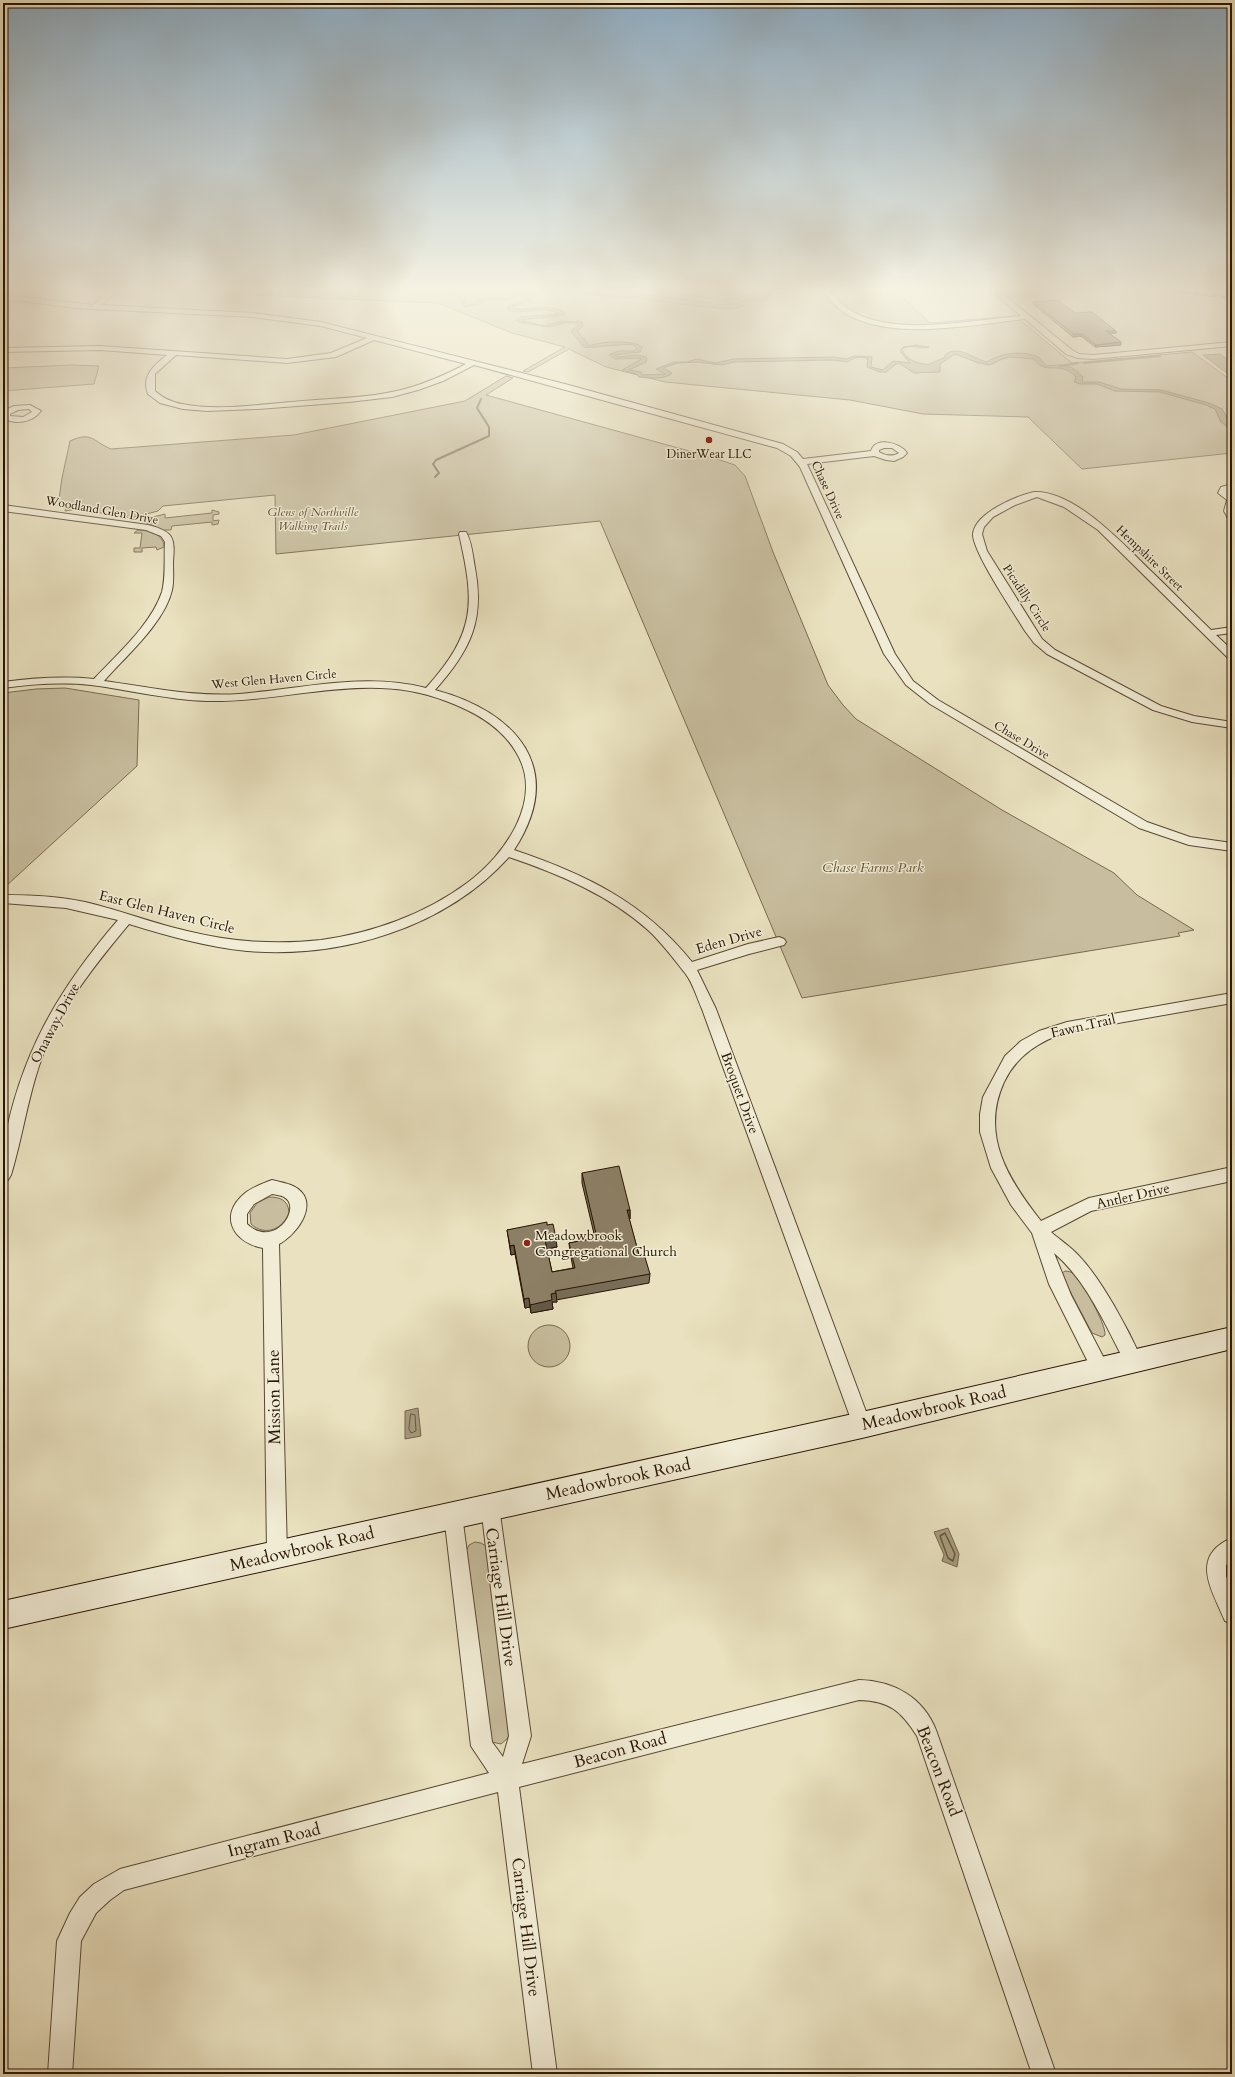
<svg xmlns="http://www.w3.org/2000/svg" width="1235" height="2077" font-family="Cardo,serif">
<rect width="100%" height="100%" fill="#e9e1bf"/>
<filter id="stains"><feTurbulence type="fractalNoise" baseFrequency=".005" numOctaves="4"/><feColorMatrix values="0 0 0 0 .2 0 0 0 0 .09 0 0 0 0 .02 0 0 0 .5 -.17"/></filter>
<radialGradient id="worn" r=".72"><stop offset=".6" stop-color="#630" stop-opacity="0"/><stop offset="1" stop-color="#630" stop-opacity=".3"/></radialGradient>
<g fill="#c8be9f" stroke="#786a51">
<path d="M244,289H894L930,323L1015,316L1072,363L1192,352L1232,381V453L1082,469L1028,417L923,414L850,400L665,382L606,367L569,349L528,372L523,371L565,347L512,333L438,303L252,295Z"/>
<path d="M72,365L99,366L94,384L3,391V368Z"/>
<path d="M506,376L513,378L486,395L711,457L735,465L745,476L773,552L828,685L843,705L856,719L1002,810L1114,873L1137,895L1194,930L1178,933L1180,936L802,998L600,521L276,554L275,495L163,506L158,511L131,518L77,509L65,511L66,508L58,506L62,478L70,441C92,431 92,441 111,449L294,435L465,401Z"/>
<path d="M212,510L219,512V514L213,515V521L219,520L218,524L212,525V522L172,526L171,530H164L146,523L149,518L165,514V518L212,513Z"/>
<path d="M138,530C148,530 164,534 164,547L157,550L156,547L142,548V552H134V548H140L142,533H134Z"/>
<path d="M65,688L139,700L137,766L6,886H3V693L36,689Z"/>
<path d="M269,1197C280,1197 288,1200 289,1212C284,1229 265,1237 251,1224L250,1213L257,1203Z"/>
<path d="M1065,1271C1069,1271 1071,1272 1074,1274C1082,1283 1106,1323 1105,1335L1102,1337L1092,1333L1063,1278L1062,1273Z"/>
<circle cx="549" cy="1346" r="21"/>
<path d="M475,1542L481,1543L486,1546L510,1729L508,1738L501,1744L492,1742L489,1734L466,1551L469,1545Z"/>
</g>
<g fill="#a79c7f" stroke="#74664d">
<path d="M433,289C447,289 462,291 468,305L484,298H505L517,292L527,293L531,296V301L514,306L513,309C527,311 554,302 565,314C561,316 527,320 522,319L523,321L545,326L562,321L582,322L583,326L577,331L590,346C599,341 636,340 642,347L640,352L615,355L618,357L638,355L646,357L647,360L646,362L629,370L641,372L643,375L665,374L656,369L674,362H687L696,359L716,363L733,359L833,357L846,359L854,356L872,357L871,367L883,370L893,361L910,363L900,351L903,347L916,345L929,347C921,350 912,343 902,349C904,359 921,366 930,364C934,362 939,360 944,358L946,354C960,345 973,359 987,362C1000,353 1023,350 1038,357C1042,359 1042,363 1047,366C1065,364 1070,364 1083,377L1082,382H1099L1121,389L1161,390L1209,403L1222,409L1232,426V430L1221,422L1215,409L1206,405L1160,392L1115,391L1097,384H1080L1074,382L1076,377C1059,359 1047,377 1034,359L1009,357L1000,360L990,365L979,363L955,354L940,364V372L914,373L899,363L896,364L886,372H880L867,367L868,359C860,355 853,358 848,362L833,360L734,362L722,365L698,362L678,363L663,368L672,373C666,380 648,378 639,377L636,374L622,370L640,360L641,358L615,359L609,355L618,351H634L637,349L634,345C624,343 587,349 584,347C580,343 577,337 572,333L571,331L578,326L577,323H564L549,327L518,322L516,320L520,317L559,314C542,304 524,316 508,310V306L526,300L524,294H517L508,300H487L479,304L465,307L459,297Z"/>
<path d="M642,289H742C751,292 756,298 765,299L768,296L770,297L768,301L753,300L739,308L726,309L654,301L622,294L624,290Z"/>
<path d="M1220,354L1232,363V377L1203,355Z"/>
<path d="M418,1408L421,1436L405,1439V1411Z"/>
<path d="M948,1528L959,1554L957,1567L942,1561L944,1555L934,1532Z"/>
</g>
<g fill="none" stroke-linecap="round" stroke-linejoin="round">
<g stroke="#685841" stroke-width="1">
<path d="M628,289L630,293L726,305L738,304L748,298L743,289"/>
<path d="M637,289L726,300L739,298L738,289"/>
<path d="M680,289L726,294L731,293V289"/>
<path d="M411,1414L415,1415L416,1431L411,1433L409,1429Z"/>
</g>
<path stroke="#685841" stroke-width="1.5" d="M945,1533L955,1554L953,1561L948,1558L940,1536Z"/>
<g stroke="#74664d" stroke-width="2">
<path d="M527,295C538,293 550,288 561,289C585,291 614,300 636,297"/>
<path d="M766,300L773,289"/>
<path d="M1084,363L1160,356"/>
<path d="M1060,366L1078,363"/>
<path d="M435,477L439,473L433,464L436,460L489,436V427L477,408L481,399"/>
</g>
<g stroke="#584832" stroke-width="2">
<g id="street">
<path d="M112,289H119L101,305L253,313L321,322L565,384L783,444L797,452L803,459L871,451C875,436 901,443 907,453L903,457L894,461L886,460L874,456L807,464L895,654L913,681L938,700L1147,822L1190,837L1232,843V851L1189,845L1139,828L930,704L906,685L884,654L800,467L791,456L777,448L474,365L443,381L418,390L392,397L349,402L258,409L207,411L183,409L160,403L148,394C141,376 154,365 167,355L100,350L3,352V348L100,346L287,359L331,353L367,338L321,326L253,317L75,308L22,301H3V297H22L93,305ZM374,340L466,364C447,374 427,383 405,389C367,399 329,398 291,402C255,405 216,411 182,404C171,402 163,398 155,391V374L176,355L287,363L336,357ZM884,448H892L899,453C892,457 886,456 879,452V450Z"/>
<path d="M821,289H827C836,297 844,308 855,313C899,336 972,320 1021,316L990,289H997L1072,350L1079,354L1093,355L1232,342V346L1093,359L1078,358L1066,354L1025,319C974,325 896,340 850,316C838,310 829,299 821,289Z"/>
<path d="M30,405L41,411C32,423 15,425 3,418V411L14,406ZM29,409L32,412L23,417L10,416V414L18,410Z"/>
<path d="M1232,484V490L1227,492L1232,495V521L1229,520L1224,511L1227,500L1218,493L1221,487Z"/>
<path d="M1034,492C1075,490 1125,546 1152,572C1172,591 1191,611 1211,630L1232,627V633L1216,635L1232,650V659L1228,658L1098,530L1064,507L1037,497L1015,505L993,517L984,527L982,534L987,551L1042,639L1055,650L1161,706L1194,716L1232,722V728L1192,722L1153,710L1047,654L1034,643L1025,631C1014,613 972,551 973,534C975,513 1016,496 1034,492Z"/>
<path d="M3,505L148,525C174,532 175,537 173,562C173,571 174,581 172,590C165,622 126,656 104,681C149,687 193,697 239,694C301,689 364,672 426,688C476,632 475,604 459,534L460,532H466C472,542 473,557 475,568C485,621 470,651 435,690C517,712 567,769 514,850C585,874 644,902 692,962L748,944L779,937L784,939L786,942L784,945L749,954L697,970L716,1009L871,1425L868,1431L862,1434L856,1431L853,1425L702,1009C697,998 693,983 685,973C674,959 662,943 648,930C609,895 559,874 509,857C445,928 341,959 247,951C207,947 168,936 129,924C93,967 57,1012 39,1066C27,1102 22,1139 11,1175L8,1180L3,1182C3,1171 1,1159 3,1148C20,1055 57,991 118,920L66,908L3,903V895C30,895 58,896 85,902C119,910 152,923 187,931C231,942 276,945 321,940C373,933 425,914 467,883C505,855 545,799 516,752C501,726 473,711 446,701C368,670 288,703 207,701C168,700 130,690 91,685C62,682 32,684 3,688V682C33,678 64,676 94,679C118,653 150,626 162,592C166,577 164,557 165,542L161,536L146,530L3,511Z"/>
<path d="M1232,993V1003L1067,1032C1040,1041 1017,1055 1004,1082C980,1135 1008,1179 1041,1221L1089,1198L1232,1167V1181L1091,1211L1051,1232C1060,1240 1071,1247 1079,1256C1102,1280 1128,1329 1142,1360L1139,1366L1133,1368L1127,1366C1106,1327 1088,1282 1054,1253L1071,1295L1109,1368L1106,1374L1100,1376L1094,1374L1049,1284L1032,1233L1011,1205L991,1168L980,1132V1114L983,1097L1005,1056L1021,1041L1039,1031L1067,1022Z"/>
<path d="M272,1180C279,1182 287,1183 293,1186C322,1200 298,1234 279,1244L287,1554L284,1561L277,1564L270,1561L267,1554L263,1248C234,1243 218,1216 244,1194C252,1187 262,1184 272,1180ZM272,1194C276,1195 281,1195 284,1197C303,1207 275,1250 247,1224V1214L254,1204Z"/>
<path d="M490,1498L497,1500L499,1507L531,1736L522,1764L859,1680C894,1681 923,1697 936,1730L1056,2074H1032L917,1736C901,1711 890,1701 859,1700L519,1787L557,2074H533L498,1792L124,1890L110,1900L96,1913L81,1941L72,2074H48L57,1941L70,1913L80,1897L94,1884L120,1869L489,1773L471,1746L444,1515L446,1508L453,1506L460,1508L462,1515L492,1742L503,1757L509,1736L481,1507L483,1500Z"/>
<path d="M1232,1538V1560L1226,1565V1576L1232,1591V1624L1225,1621C1212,1590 1189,1556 1232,1538Z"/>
</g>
</g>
<g stroke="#281503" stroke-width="2">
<path id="secondary" d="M1232,1327V1349L862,1438L3,1629V1601L862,1412Z"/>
</g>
<use href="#street" fill="#f1ecd5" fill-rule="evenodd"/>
<use href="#secondary" fill="#f1ecd5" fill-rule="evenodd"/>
<g stroke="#281503" stroke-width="2.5">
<path id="rail" d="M1154,289L1232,298"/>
</g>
<use href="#rail" stroke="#f1ecd5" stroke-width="1.5" stroke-dasharray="4.5" stroke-linecap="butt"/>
</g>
<g fill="#786d57" stroke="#281503">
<path d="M1033,302L1075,313L1116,331V333L1109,334L1121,345L1095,347L1081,336L1073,337L1033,304Z"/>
<path d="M582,1173L630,1210V1219H629L639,1255L650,1274L649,1283L556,1300L557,1302H552L553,1309L531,1313L530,1307L525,1308L515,1254L511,1255L507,1230L547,1225L557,1247L547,1249L552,1272L573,1268L570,1252L569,1243L595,1238L582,1183Z"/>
</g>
<g fill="#625947" stroke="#281503">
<path d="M1106,331H1116V333L1105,334Z"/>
<path d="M1074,334H1082L1081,336L1073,337Z"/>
<path d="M1121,342V345L1095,347L1096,345Z"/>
<path d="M627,1210H630V1219L627,1220Z"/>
<path d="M556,1238L557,1247L546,1249L545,1240Z"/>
<path d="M514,1245L515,1254L511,1255L510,1246Z"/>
<path d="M556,1293L557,1302H552L553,1309L531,1313L530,1305L551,1294Z"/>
<path d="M529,1298L530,1307L525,1308L524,1299Z"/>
</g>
<g fill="#8c7f65" stroke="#281503">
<path d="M1058,300L1075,313L1092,312L1116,331H1106L1121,342L1096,345L1082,334H1074L1033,302Z"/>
<path d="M619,1166L630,1210H627L639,1255L644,1254L650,1274L555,1291L556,1293L551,1294L552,1300L530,1305L529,1298L524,1299L514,1245L510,1246L507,1230L547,1222V1225L553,1224L556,1238L545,1240L552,1272L575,1268L569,1243L597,1238L582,1173Z"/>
</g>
<linearGradient id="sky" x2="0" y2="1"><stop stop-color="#8eaabe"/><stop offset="0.5" stop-color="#f5f2e2"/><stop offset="1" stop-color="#f5f2e2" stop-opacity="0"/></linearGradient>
<rect width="1235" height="579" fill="url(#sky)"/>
<g fill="#8f2418" stroke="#f1ecd5" stroke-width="1.5">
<circle cx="709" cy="440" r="4"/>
<circle cx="527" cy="1243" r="4"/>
</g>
<g text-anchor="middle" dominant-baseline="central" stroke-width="3" stroke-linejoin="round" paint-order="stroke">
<g font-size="12" fill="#281503" stroke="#f1ecd5">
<text x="709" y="454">DinerWear LLC</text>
</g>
<g font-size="12" fill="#281503" stroke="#f1ecd5">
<text transform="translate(828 490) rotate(65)">Chase Drive</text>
<text transform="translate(102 510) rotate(10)">Woodland Glen Drive</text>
<text transform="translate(1150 558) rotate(44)">Hempshire Street</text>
<text transform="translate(1027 598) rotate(57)">Picadilly Circle</text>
<text transform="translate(274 679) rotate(-5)">West Glen Haven Circle</text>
<text transform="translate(1022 740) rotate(31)">Chase Drive</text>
</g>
<g font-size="12" font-style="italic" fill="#60503a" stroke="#f1ecd5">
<text x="313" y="512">Glens of Northville<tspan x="313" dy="14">Walking Trails</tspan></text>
</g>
<g font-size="14" font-style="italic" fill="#60503a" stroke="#f1ecd5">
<text x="873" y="867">Chase Farms Park</text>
</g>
<g font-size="14" fill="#281503" stroke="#f1ecd5">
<text transform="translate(167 912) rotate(14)">East Glen Haven Circle</text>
<text transform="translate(729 940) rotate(-16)">Eden Drive</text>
<text transform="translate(55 1023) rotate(-62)">Onaway Drive</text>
<text transform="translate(1083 1026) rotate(-13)">Fawn Trail</text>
<text transform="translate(740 1093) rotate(70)">Broquet Drive</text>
<text transform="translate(1133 1196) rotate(-13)">Antler Drive</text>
</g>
<g font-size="14" fill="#281503" stroke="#f1ecd5" text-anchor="start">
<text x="535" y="1235">Meadowbrook<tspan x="535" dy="16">Congregational Church</tspan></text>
</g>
<g font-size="17" fill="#281503" stroke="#f1ecd5">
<text transform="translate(274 1397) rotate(-91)">Mission Lane</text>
<text transform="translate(934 1408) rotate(-13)">Meadowbrook Road</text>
<text transform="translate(618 1479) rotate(-12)">Meadowbrook Road</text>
<text transform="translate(302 1549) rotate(-13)">Meadowbrook Road</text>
<text transform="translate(501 1597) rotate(82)">Carriage Hill Drive</text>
<text transform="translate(620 1750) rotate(-15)">Beacon Road</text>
<text transform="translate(939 1771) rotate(69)">Beacon Road</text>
<text transform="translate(274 1840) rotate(-14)">Ingram Road</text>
<text transform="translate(526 1927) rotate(83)">Carriage Hill Drive</text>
</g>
</g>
<rect width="1235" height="2077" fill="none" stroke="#e9e1bf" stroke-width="16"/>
<rect x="4" y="4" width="1227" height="2069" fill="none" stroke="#281503" stroke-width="2"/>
<rect x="8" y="8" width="1219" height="2061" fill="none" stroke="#281503"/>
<rect width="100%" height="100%" filter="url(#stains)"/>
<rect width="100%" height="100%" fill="url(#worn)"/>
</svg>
